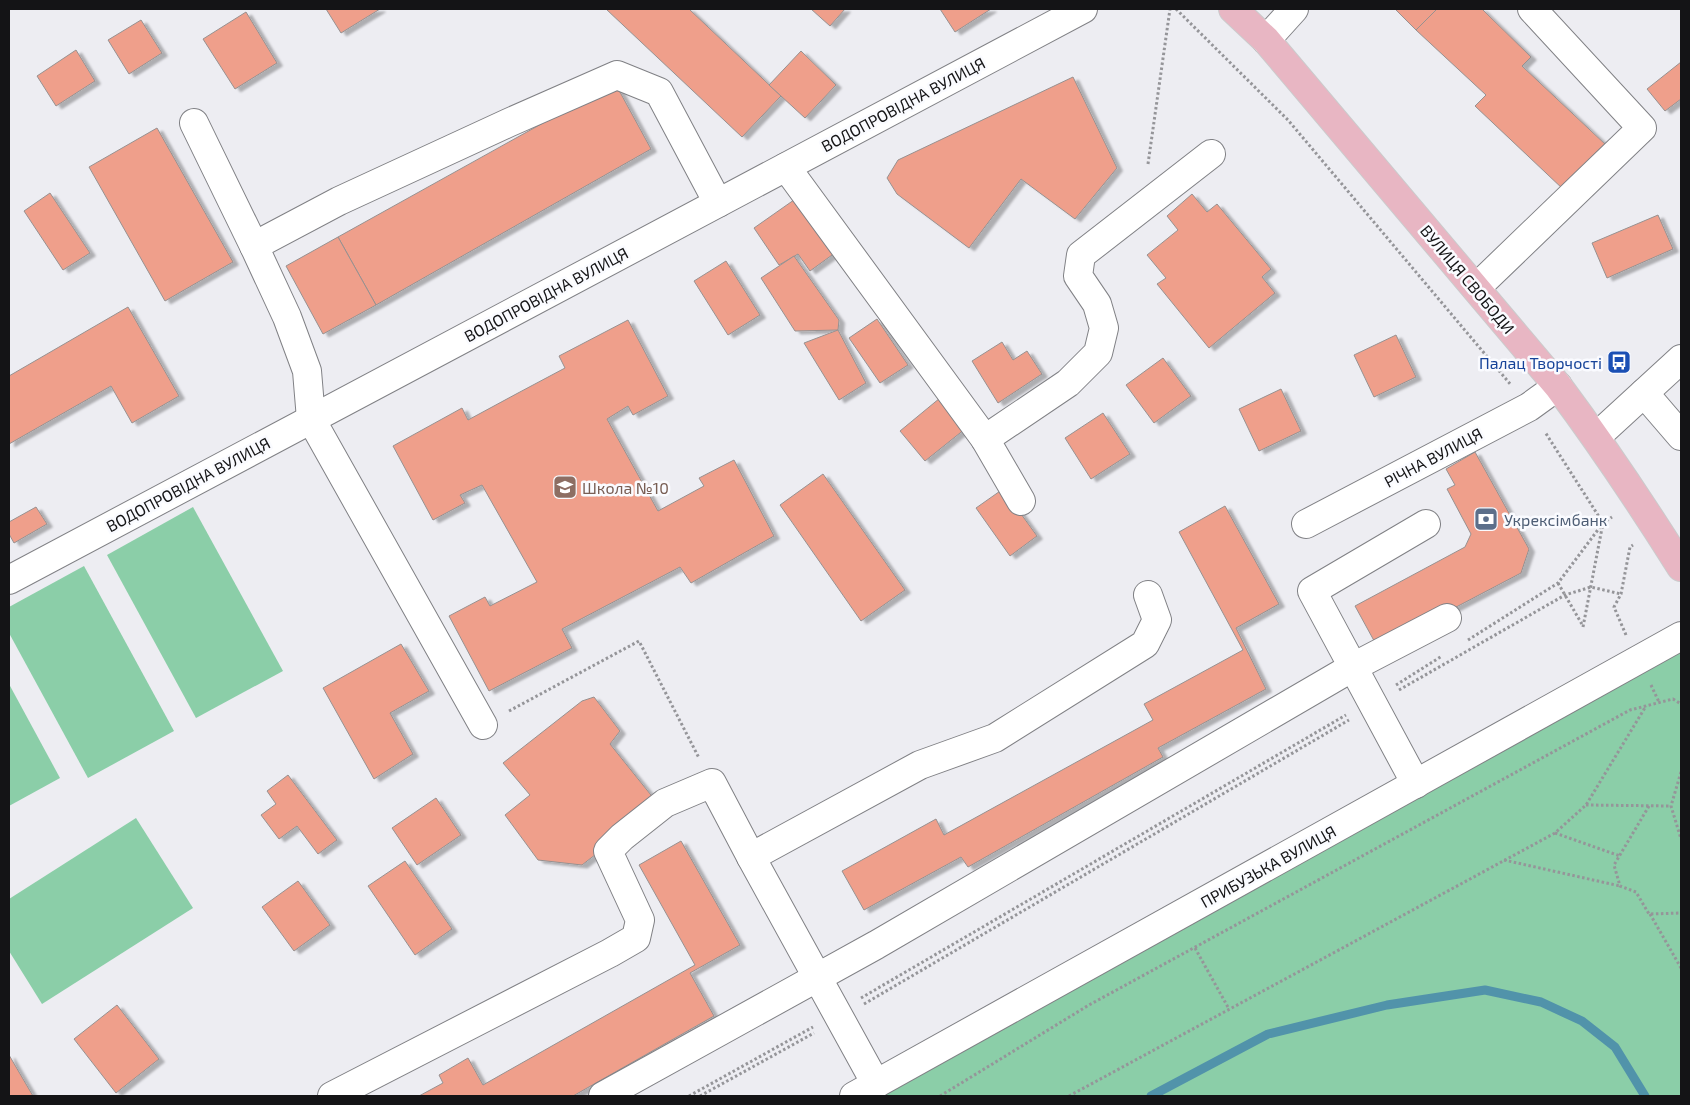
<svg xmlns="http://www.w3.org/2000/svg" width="1690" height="1105" font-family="'Exo 2',sans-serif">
<defs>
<filter id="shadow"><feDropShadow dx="5.5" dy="3" stdDeviation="1" flood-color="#0004"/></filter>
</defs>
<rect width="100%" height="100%" fill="#ededf2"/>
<g fill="#8bcea8">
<path d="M193,507L283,671L196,718L107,555Z"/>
<path d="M84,566L174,731L88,778L9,633V607Z"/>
<path d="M1681,652V1096H883Z"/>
<path d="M9,684L60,778L9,806Z"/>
<path d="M136,818L193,908L42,1004L9,951V899Z"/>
</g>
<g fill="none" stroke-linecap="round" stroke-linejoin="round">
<path stroke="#5193aa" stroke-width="9" d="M1151,1096L1268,1034L1387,1005L1485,990L1541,1002L1582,1021L1615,1047L1645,1096"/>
</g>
<g fill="#ef9f8b" stroke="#979190" filter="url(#shadow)">
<path d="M326,9H380L341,33Z"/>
<path d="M606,9H689L781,96L742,137Z"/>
<path d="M811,9H845L830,26Z"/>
<path d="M940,9H991L955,32Z"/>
<path d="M1395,9H1437L1416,30Z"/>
<path d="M1437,9H1482L1531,57L1522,66L1606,145L1564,190L1475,106L1486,95L1416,30Z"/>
<path d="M246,12L277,63L235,89L203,39Z"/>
<path d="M141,20L162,53L129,74L108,40Z"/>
<path d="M76,50L95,81L56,106L37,76Z"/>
<path d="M801,51L836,85L805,118L769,85Z"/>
<path d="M1681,62V99L1665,111L1647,89Z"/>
<path d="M1073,77L1117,168L1075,219L1021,179L969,248L897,194L887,178L898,160Z"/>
<path d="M615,83L651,149L376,305L338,237Z"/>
<path d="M157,128L233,262L165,301L89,167Z"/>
<path d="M50,193L90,253L63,270L24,211Z"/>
<path d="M1192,194L1207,212L1217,204L1271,269L1262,277L1275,293L1209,348L1157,284L1166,278L1147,255L1178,230L1167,216Z"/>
<path d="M801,195L839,250L810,271L798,254L779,265L754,228Z"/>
<path d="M1658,215L1673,249L1607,278L1592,243Z"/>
<path d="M338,237L376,305L323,334L286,266Z"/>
<path d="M794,256L839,320L838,330L795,331L761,278Z"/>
<path d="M726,261L760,315L728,335L694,281Z"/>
<path d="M128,307L179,396L132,423L111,386L9,444V376Z"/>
<path d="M877,319L908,365L880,383L849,338Z"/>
<path d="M628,320L668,396L633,415L628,406L607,419L658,511L704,486L699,478L734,460L774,536L691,583L680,567L562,629L572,648L489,691L449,616L485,597L490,606L537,582L482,485L460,495L465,503L433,520L393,446L462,408L468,420L518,393L565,368L559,356Z"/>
<path d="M838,330L866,383L839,400L804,343Z"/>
<path d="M1396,335L1416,377L1374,397L1354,355Z"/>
<path d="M1002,342L1013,360L1027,351L1042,374L998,403L972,361Z"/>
<path d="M1163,358L1191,396L1154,423L1126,385Z"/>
<path d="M1281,389L1301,431L1259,451L1239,409Z"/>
<path d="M940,398L965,429L925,461L900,431Z"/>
<path d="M1103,413L1130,454L1091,479L1065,438Z"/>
<path d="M1475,452L1529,549L1521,573L1378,648L1355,606L1465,547L1471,534L1447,489L1455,485L1446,469Z"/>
<path d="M823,474L905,590L861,621L780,505Z"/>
<path d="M1003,489L1037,536L1010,556L976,508Z"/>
<path d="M1225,506L1279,604L1236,628L1266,689L1158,748L1163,757L968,867L961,857L864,910L842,871L936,819L944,835L1153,720L1144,704L1243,650L1179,532Z"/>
<path d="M36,507L47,524L14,543L9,534V522Z"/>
<path d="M401,644L429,691L390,713L413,754L374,779L323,688Z"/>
<path d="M594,697L620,731L610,744L659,805L582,865L538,860L505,815L530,795L503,763L582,701Z"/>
<path d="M288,775L337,840L318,854L297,826L279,839L261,815L276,804L267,791Z"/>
<path d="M436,798L461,835L417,865L392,828Z"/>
<path d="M681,841L740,945L690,973L714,1016L573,1096H419L443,1083L439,1075L468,1058L483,1085L695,965L639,865Z"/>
<path d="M405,861L452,929L415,955L368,886Z"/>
<path d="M298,881L330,925L294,951L262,907Z"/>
<path d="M117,1005L159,1059L116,1093L74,1039Z"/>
<path d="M9,1055L33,1096H9Z"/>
</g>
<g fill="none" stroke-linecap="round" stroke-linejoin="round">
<g stroke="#808185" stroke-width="30">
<g id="minor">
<path d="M1266,40L1294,9"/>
<path d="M194,123L254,246"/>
<path d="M786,167L985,439L1021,501"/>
<path d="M1476,288L1642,128L1532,9"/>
<path d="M1644,393L1681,436"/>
<path d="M1596,437L1681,359"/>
<path d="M985,439L1068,383L1098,353L1104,328L1097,304L1078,276L1081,255L1211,154"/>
<path d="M1306,524L1529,407L1558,386"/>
<path d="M9,580L1083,9"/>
<path d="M483,725L311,419L307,371L287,317L254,246L339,201L508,123L617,75L659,92L718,203"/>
<path d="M1416,784L1312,591L1426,524"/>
<path d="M876,1084L751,857L920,765L995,738L1145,644L1157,620L1148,595"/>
<path d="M332,1096L610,953L636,938L640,920L608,851L622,837L665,803L712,783L751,857"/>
<path d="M603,1096L876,945L1353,667L1447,618"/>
<path d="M854,1096L1681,636"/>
</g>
</g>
<g stroke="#cbcbcc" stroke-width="30">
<path id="major" d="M1233,9L1266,40L1558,386C1602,445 1642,505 1681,567"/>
</g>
<g stroke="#959599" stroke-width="3" stroke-dasharray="2.5 2.5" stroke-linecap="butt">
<path d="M1176,9L1288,120L1511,385"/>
<path d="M1148,164L1170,9"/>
<path d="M1558,583L1583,626"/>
<path d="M1583,627L1603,523L1612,517"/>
<path d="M1626,635L1614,607L1621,594L1630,547L1633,545"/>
<path d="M1468,640L1558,583L1603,523L1545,432"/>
<path d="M1396,685L1442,656"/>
<path d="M1651,685L1659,702"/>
<path d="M1399,690L1565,595L1591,587L1621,594"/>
<path d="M509,711L639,641L699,758"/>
<path d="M1681,772L1671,806L1681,839"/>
<path d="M1586,805L1671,806"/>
<path d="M1649,806L1614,865L1620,886L1636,892L1649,914L1681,913"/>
<path d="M1555,833L1620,856"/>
<path d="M1504,860L1620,886"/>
<path d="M1650,914L1681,968"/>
<path d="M1195,948L1229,1009"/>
<path d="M861,998L1346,715"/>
<path d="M864,1004L1349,720"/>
<path d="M689,1096L813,1027"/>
<path d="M700,1096L814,1033"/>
<path d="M940,1096L1089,1005L1630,710L1673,699L1681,704"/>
<path d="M1069,1096L1555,833L1586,805L1646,706"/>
</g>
<use href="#minor" stroke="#fff" stroke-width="28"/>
<use href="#major" stroke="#e8b6c3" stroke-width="28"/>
</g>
<defs>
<g id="bus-square" transform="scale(1.25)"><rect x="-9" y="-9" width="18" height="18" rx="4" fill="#1a4fb4" stroke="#fafbff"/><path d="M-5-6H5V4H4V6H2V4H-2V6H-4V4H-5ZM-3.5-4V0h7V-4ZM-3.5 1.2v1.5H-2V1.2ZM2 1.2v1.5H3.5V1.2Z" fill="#fff"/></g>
<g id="school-square" transform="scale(1.25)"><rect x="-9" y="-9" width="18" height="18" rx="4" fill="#8d6e63" stroke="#fafbff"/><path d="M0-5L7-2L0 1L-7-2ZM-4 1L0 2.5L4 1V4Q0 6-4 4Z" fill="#fff"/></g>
<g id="bank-square" transform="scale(1.25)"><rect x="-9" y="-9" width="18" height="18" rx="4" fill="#5c6f8a" stroke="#fafbff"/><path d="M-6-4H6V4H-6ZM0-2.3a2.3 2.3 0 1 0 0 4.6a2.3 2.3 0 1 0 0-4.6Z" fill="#fff"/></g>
</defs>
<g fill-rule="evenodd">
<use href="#bus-square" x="1619" y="362"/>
<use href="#school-square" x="565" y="487"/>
<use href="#bank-square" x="1486" y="519"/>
</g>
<g text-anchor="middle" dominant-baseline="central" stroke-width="5" stroke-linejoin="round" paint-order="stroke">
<g font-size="16" fill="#141416" stroke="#fafbff">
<text transform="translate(903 104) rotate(-28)">ВОДОПРОВІДНА ВУЛИЦЯ</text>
<text transform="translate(1468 279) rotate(50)">ВУЛИЦЯ СВОБОДИ</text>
<text transform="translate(546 294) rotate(-28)">ВОДОПРОВІДНА ВУЛИЦЯ</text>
<text transform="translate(1433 457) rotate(-28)">РІЧНА ВУЛИЦЯ</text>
<text transform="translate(188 484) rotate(-28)">ВОДОПРОВІДНА ВУЛИЦЯ</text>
<text transform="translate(1268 866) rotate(-29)">ПРИБУЗЬКА ВУЛИЦЯ</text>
</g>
<g font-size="16" fill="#164399" stroke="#fafbff" text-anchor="end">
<text x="1602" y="362">Палац Творчості</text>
</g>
<g font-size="16" fill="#785e54" stroke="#fafbff" text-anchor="start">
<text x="582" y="487">Школа №10</text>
</g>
<g font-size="16" fill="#4e5e75" stroke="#fafbff" text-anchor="start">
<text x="1504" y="519">Укрексімбанк</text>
</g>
</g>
<rect width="1690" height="1105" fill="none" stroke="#141416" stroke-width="20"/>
</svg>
